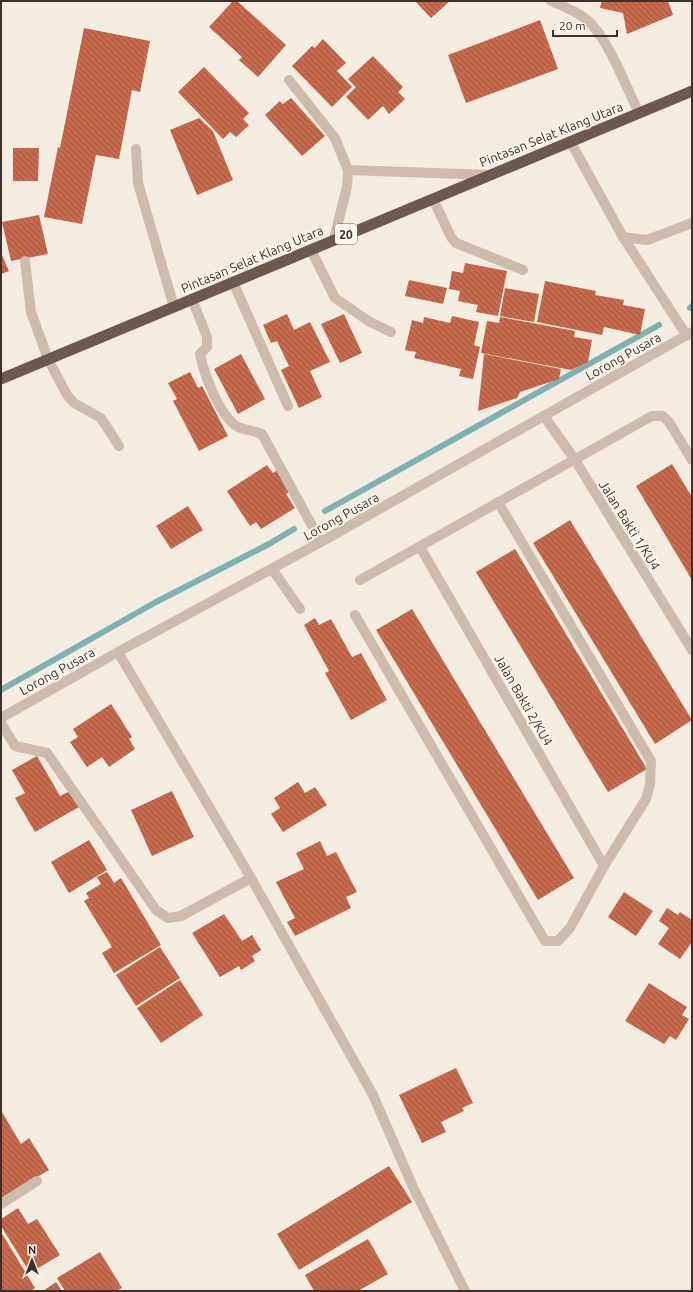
<svg xmlns="http://www.w3.org/2000/svg" width="693" height="1292" font-family="Ubuntu,sans-serif">
<defs>
<pattern id="building-back-hatch" width="6" height="6" patternUnits="userSpaceOnUse"><rect width="6" height="6" fill="#c8694b"/><path d="M-1 5l2 2M0 0l6 6M5-1l2 2" fill="none" stroke="#a4573f"/></pattern>
</defs>
<rect width="100%" height="100%" fill="#f4ebe1"/>
<g fill="none" stroke-linecap="round" stroke-linejoin="round">
<g stroke="#7fb0b2" stroke-width="6">
<path d="M690,308L692,306"/>
<path d="M325,511L659,325"/>
<path d="M1,690L156,602L269,544L294,529"/>
</g>
</g>
<g fill="url(#building-back-hatch)">
<path d="M233,1H237L286,45L258,77L239,60L242,57L209,27Z"/>
<path d="M415,1H450L431,18Z"/>
<path d="M602,1H668L673,15L627,34L623,13L600,8Z"/>
<path d="M540,20L558,69L466,103L448,55Z"/>
<path d="M84,28L150,41L140,92L132,90L119,159L96,155L82,224L44,217L58,147L60,148Z"/>
<path d="M323,39L346,63L337,71L352,87L332,107L292,66L312,46L315,48Z"/>
<path d="M373,56L403,87L398,92L405,99L389,114L383,106L368,120L346,97L356,87L348,79Z"/>
<path d="M204,67L249,113L243,119L249,125L236,137L230,132L223,139L178,92Z"/>
<path d="M291,98L325,136L302,156L265,115L280,101L283,104Z"/>
<path d="M199,118L213,131L233,180L197,195L170,130Z"/>
<path d="M13,148H39L38,181H13Z"/>
<path d="M39,215L48,254L11,261L2,222Z"/>
<path d="M1,253L9,271L1,274Z"/>
<path d="M465,263L507,271L498,316L476,312L478,305L458,301L460,291L449,289L452,271L463,273Z"/>
<path d="M409,280L447,288L443,304L405,296Z"/>
<path d="M545,281L596,291L595,295L624,300L623,305L645,309L640,335L604,327L602,335L537,322Z"/>
<path d="M505,288L539,294L534,322L500,316Z"/>
<path d="M287,314L294,330L310,322L330,362L310,371L322,397L299,408L281,370L289,366L277,341L271,343L263,325Z"/>
<path d="M344,314L362,353L340,363L321,324Z"/>
<path d="M452,316L479,322L474,345L480,347L473,379L459,376L461,369L414,358L416,352L405,350L412,320L423,323L424,317L450,323Z"/>
<path d="M500,317L575,331L574,337L592,340L588,362L571,370L481,353L487,321L499,323Z"/>
<path d="M241,354L265,399L238,414L214,369Z"/>
<path d="M484,354L561,369L559,379L520,392L517,398L478,411Z"/>
<path d="M190,372L198,388L202,386L228,436L199,451L173,401L177,399L168,383Z"/>
<path d="M672,464L692,497V580L636,486Z"/>
<path d="M267,465L273,473L279,469L292,490L286,494L295,508L261,529L256,522L250,526L227,491Z"/>
<path d="M188,506L203,530L171,549L156,526Z"/>
<path d="M570,520L692,720L655,744L533,543Z"/>
<path d="M515,549L647,769L608,792L476,572Z"/>
<path d="M412,609L574,878L538,900L376,630Z"/>
<path d="M315,618L319,625L331,619L352,657L361,653L387,700L351,720L325,673L329,671L304,625Z"/>
<path d="M111,704L132,737L129,739L135,749L109,767L102,757L87,767L70,742L78,737L73,729Z"/>
<path d="M37,756L60,796L70,791L79,807L35,832L15,798L25,793L12,770Z"/>
<path d="M298,782L305,793L315,787L327,805L283,832L271,814L280,808L274,798Z"/>
<path d="M172,791L194,837L152,856L131,810Z"/>
<path d="M89,840L107,870L69,893L51,862Z"/>
<path d="M320,841L327,856L336,852L357,892L346,897L351,908L295,936L287,922L295,918L276,882L304,869L296,853Z"/>
<path d="M107,872L114,883L121,878L161,945L114,973L102,953L112,947L84,901L89,898L86,893L101,884L97,877Z"/>
<path d="M624,892L653,911L636,936L608,917Z"/>
<path d="M667,908L678,915L680,912L692,920V942L680,959L658,944L669,928L659,921Z"/>
<path d="M224,914L242,941L252,935L261,950L252,956L255,961L241,970L239,966L220,977L192,933Z"/>
<path d="M160,947L180,978L136,1006L116,975Z"/>
<path d="M180,980L203,1015L161,1043L137,1008Z"/>
<path d="M649,983L687,1007L682,1015L689,1019L676,1040L670,1036L664,1044L625,1021Z"/>
<path d="M456,1068L473,1103L462,1108L464,1111L441,1122L446,1132L422,1143L399,1095Z"/>
<path d="M2,1112L21,1144L29,1138L49,1170L1,1198Z"/>
<path d="M389,1166L412,1202L299,1270L277,1234Z"/>
<path d="M18,1208L28,1224L37,1219L60,1255L30,1273L1,1226V1219Z"/>
<path d="M1,1232L35,1288L31,1291H1Z"/>
<path d="M368,1239L388,1274L358,1291H314L305,1275Z"/>
<path d="M100,1252L122,1288L116,1291H65L57,1278Z"/>
<path d="M56,1282L62,1291H43Z"/>
</g>
<g fill="none" stroke-linecap="round" stroke-linejoin="round">
<g stroke="#cdbbac" stroke-width="10">
<path d="M289,80L335,138L348,170L347,187L334,239"/>
<path d="M570,141L623,237L687,336"/>
<path d="M136,149L138,183L174,307"/>
<path d="M348,170L490,175"/>
<path d="M433,199L451,237L456,243L523,270"/>
<path d="M623,237L647,240L692,223"/>
<path d="M311,250L335,298L370,322L391,332"/>
<path d="M25,261L31,312L48,359L67,395L74,403L101,418L119,446"/>
<path d="M233,282L288,406"/>
<path d="M272,569L300,609"/>
<path d="M355,615L545,941H558L570,928L604,866L646,799L650,784L651,761L498,502"/>
<path d="M1,723L15,746L47,753L156,910L168,918L181,916L251,878"/>
</g>
<g stroke="#cdbbac" stroke-width="10">
<path d="M551,1C565,7 583,14 593,26C612,48 626,87 639,113"/>
<path d="M192,299L207,337V347L200,354C204,374 220,417 238,427C246,430 254,431 262,434L321,542"/>
<path d="M544,416L575,460L692,650"/>
<path d="M420,547L604,866"/>
<path d="M360,580L652,416H663L669,422L692,460"/>
<path d="M118,652L251,878L373,1095L413,1187L465,1291"/>
<path d="M1,718L118,652L321,542L692,332"/>
<path d="M1,1204L37,1181"/>
</g>
<path stroke="#6c584f" stroke-width="11" d="M1,379L692,91"/>
</g>
<g text-anchor="middle" dominant-baseline="central" stroke-width="4" stroke-linejoin="round" paint-order="stroke">
<rect fill="#fbf5ee" stroke="#756b66" stroke-width="1" x="335" y="224" width="22" height="20" rx="3"/>
<g font-size="12" font-weight="bold" fill="#3b302b">
<text x="346" y="234">20</text>
</g>
<g font-size="13" fill="#3b302b" stroke="#fbf5ee">
<text transform="translate(551 134) rotate(-22)">Pintasan Selat Klang Utara</text>
<text transform="translate(252 259) rotate(-23)">Pintasan Selat Klang Utara</text>
<text transform="translate(623 356) rotate(-29)">Lorong Pusara</text>
<text transform="translate(341 516) rotate(-29)">Lorong Pusara</text>
<text transform="translate(630 525) rotate(58)">Jalan Bakti 1/KU4</text>
<text transform="translate(57 671) rotate(-29)">Lorong Pusara</text>
<text transform="translate(524 700) rotate(60)">Jalan Bakti 2/KU4</text>
</g>
</g>
<rect width="693" height="1292" fill="none" stroke="#3b302b" stroke-width="4"/>
<g transform="translate(32 1260)" stroke="#fbf5ee" stroke-width="3" paint-order="stroke">
<path d="M0-3L7 15L0 10L-7 15Z" fill="#3b302b"/>
<text y="-6" font-size="11" font-weight="bold" text-anchor="middle" fill="#3b302b">N</text>
</g>
<path d="M553 30v6h64v-6" fill="none" stroke="#3b302b" stroke-width="2"/>
<text x="559" y="30" font-size="12" fill="#3b302b" stroke="#fbf5ee" stroke-width="3" paint-order="stroke">20 m</text>
</svg>
